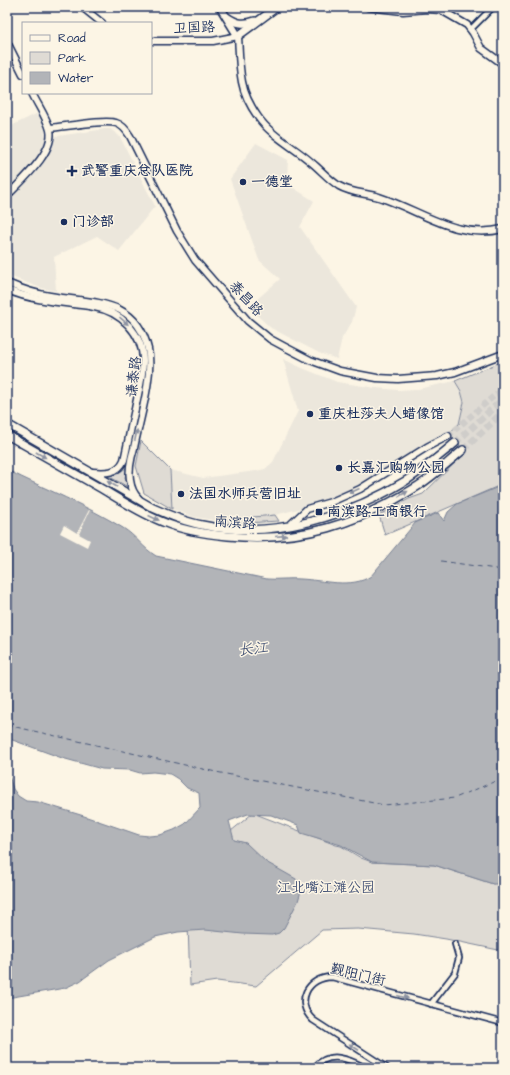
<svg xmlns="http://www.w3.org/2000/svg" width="510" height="1075" font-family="'Architects Daughter','LXGW WenKai TC',sans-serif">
<rect width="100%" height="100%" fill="#fcf5e5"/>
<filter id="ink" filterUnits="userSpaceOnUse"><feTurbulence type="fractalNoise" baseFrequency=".025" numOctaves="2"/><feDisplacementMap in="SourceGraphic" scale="8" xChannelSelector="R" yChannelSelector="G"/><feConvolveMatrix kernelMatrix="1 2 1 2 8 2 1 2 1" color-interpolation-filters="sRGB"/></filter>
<g filter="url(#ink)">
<g fill="#ece7dc">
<path d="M38,113L44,124L45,134L58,136L105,129H110L117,134L120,137L155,206L119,251L97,236L54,257L56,291L41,288L7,275V128Z"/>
<path d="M256,143L288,160L287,178L289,185L314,201L300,227L356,307L352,322L342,338L337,359L319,353L271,328L248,307L280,279L259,260L230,179Z"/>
<path d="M283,359L302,368L337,382L376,388L398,390L418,389L455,381L461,391L464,402L459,424L448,434L426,444L358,486L328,500L306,507L275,515L221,520L220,521L194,517L172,509L170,470L203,478L256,471L265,469L273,462L298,411Z"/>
</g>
<g fill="#dfdbd4" stroke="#7d8599">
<path d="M503,361V484L385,535L379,515L409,499L423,494L466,452L448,434L459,424L464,402L461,391L455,381Z"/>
<path d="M141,441L170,470L172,509L144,493L136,466Z"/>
<path d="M126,468H127L125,478L128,487L108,476L117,474Z"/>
<path d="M275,515L279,521C259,522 240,524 221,524L220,520Z"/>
<path d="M253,813L336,845L341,846L361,858L372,862L434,865L493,884L503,880V951L446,939L414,934L358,929L322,930L256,986L217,981L190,985L188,924L225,836Z"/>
</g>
<path fill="#b2b4b8" stroke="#767f94" d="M7,470C45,489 86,505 123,528C136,536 143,548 156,556L267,579C278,580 290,578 301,579C322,580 352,589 371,576L416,522L438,513L444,521L448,512L457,504L503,485V884H493L434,865L372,862L341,845L301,833L298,825L271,815L248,814L229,821L234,840L246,843L266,862L296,879L300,884L301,891L298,901L284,928L279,933L272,935L243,934L205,930L178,932L155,937L109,960L80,981L65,988L7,998V769L13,789L18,796L26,801L38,802L84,816L139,835L149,836L160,835L174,830L185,824L200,808L199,793L187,788L178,779L170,774L153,772L140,773L130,770L102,769L62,758L7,738Z"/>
<path fill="#fcf5e5" d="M89,510H90L79,534L90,540L87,547L60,533L64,525L77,533Z"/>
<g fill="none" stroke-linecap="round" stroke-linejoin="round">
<g stroke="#485779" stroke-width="1" stroke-dasharray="5 4" stroke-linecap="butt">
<path d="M441,561L503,570"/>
<path d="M7,725L216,772L384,805L455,798L503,778"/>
</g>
<path stroke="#cfcdca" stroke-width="6" stroke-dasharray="6 3" stroke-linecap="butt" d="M448,436L494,396L503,390"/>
<g stroke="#cfcdca" stroke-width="7" stroke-dasharray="7 3.5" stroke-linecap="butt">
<path d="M455,443L503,399"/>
<path d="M463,450L503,412"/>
</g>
<g stroke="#1b2f5e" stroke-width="8">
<g id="street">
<path d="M471,29L493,7"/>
<path d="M431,1004L455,973L459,958L455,944"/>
<path d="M363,1066L372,1068"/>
<path d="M314,1068C329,1050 349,1059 366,1068"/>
<path d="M387,1068L313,1020C294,1002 308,977 332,977L503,1023"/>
</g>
</g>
<g stroke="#1b2f5e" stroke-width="9">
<g id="secondary">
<path d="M82,7L102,23"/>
<path d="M368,7L403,11L427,9L441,10L467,25L473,33L481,48L503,64"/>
<path d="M151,41H213L238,36C239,51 239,67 242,82C244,93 251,107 258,117C271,136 294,147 311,162C321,170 328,179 339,186C351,193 365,193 379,197C422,211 456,240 503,229"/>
<path d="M7,42L23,74"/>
<path d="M50,128C64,127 105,119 116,123C123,125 127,131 130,136L177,231L195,260L248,321L270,339L283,346L310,360L340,371L377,378L398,379L437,376L455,372L503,354"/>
<path d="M7,196C21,181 55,152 50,130C47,118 37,104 32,93"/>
<path d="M7,283C21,289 36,294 50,296C92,304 136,297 148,349C154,373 139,422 134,448C131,458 128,469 130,480C131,488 134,494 139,499"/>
<path d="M7,290C37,302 63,302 94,307C120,311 143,333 143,361C143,377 138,393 135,409C131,426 128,443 124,460C118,474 105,473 92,472"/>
<path d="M289,526L307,509L331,502L360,489L427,447L448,436"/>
</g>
</g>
<g stroke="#1b2f5e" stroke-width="10">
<g id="primary">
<path d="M220,7L238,36L277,7"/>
<path d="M227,17C237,24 244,25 255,21"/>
<path d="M7,424L153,508C169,515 185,522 202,525C272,540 347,517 407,480C424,469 439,456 455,443"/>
<path d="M7,435C39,453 70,471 102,489C122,501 142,514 163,522C184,531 206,534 228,536C300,543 358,524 418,486C434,476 448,462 463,450"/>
</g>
</g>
<use href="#street" stroke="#fcf5e5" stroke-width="4.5"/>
<use href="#secondary" stroke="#fcf5e5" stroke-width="6"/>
<use href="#primary" stroke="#fcf5e5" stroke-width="7"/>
</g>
<defs><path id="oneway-solid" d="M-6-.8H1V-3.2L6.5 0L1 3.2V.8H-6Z"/></defs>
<g fill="#8c92a2">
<use href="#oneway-solid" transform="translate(124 321) rotate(41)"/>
<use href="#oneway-solid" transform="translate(136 435) rotate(-78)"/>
<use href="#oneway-solid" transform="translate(41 455) rotate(30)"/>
<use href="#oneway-solid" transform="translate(112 484) rotate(-150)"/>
<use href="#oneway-solid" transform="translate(354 491) rotate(156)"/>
<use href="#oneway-solid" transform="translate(403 494) rotate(-30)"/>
<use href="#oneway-solid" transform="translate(154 518) rotate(24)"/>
<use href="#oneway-solid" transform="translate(281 536) rotate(-5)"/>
<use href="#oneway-solid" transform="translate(403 997) rotate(14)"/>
<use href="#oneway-solid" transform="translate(354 1047) rotate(-147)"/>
</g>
</g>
<g fill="#1b2f5e" stroke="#fcf5e5" stroke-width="1.5">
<path d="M70 165h4v4h4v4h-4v4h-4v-4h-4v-4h4z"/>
<circle cx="243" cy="182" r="4"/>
<circle cx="64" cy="222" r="4"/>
<circle cx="310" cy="414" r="4"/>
<circle cx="339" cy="468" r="4"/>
<circle cx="181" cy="494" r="4"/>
<rect x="315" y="508" width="8" height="8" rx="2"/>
</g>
<g text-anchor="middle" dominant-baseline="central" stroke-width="3" stroke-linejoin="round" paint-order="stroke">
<g font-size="14" fill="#1b2f5e" stroke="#fcf5e5">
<text transform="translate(194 28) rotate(-2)">卫国路</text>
<text transform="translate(246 299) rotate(47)">泰昌路</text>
<text transform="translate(134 377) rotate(-83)">谦泰路</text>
<text transform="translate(235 523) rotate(4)">南滨路</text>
<text transform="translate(358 975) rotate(13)">觐阳门街</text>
</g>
<g font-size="14" font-weight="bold" fill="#1b2f5e" stroke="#fcf5e5" text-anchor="start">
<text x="81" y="171">武警重庆总队医院</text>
<text x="251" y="182">一德堂</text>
<text x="72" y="222">门诊部</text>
<text x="318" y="414">重庆杜莎夫人蜡像馆</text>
<text x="347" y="468">长嘉汇购物公园</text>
<text x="189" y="494">法国水师兵营旧址</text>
<text x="327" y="512">南滨路·工商银行</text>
</g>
<g font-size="14" fill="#425176" stroke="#fcf5e5">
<text x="326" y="888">江北嘴江滩公园</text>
</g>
<g font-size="15" font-style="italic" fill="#485779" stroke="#fcf5e5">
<text transform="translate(253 649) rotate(-6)">长江</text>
</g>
</g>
<rect width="510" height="1075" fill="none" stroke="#fcf5e5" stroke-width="24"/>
<rect x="12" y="12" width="486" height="1051" fill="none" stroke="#1b2f5e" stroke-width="1.5" filter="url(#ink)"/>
<rect x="22" y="22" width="130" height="72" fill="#fcf5e5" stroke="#a2a6af"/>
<rect x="30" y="35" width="20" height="6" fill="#fcf5e5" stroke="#a2a6af"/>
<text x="58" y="42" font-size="12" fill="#1b2f5e">Road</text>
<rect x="30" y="52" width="20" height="12" fill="#dfdbd4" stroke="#a2a6af"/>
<text x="58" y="62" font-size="12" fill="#1b2f5e">Park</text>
<rect x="30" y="72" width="20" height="12" fill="#b2b4b8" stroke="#a2a6af"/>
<text x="58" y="82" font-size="12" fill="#1b2f5e">Water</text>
</svg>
